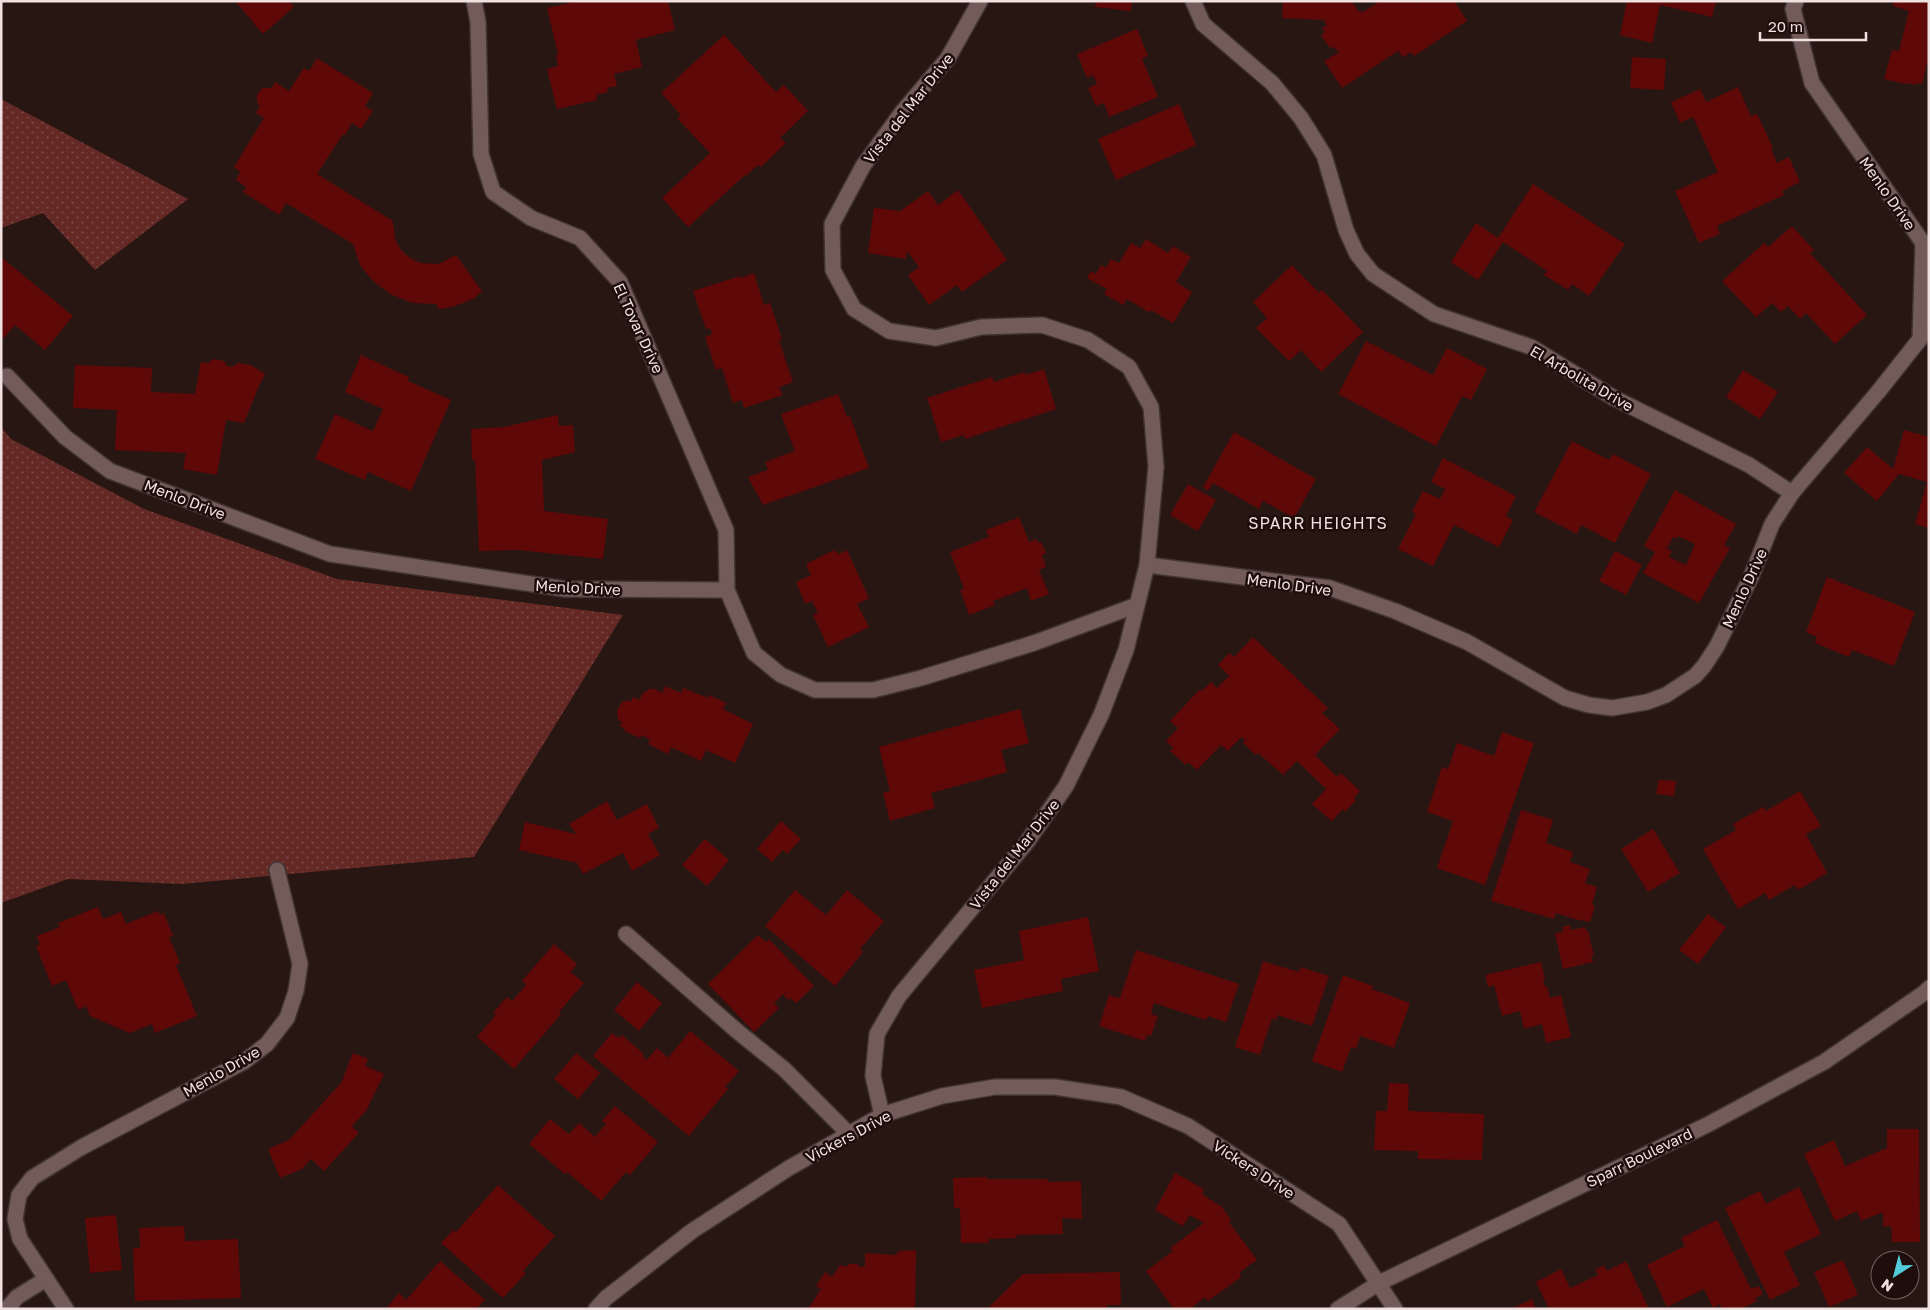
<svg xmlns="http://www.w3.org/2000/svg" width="1930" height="1310" font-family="'Golos Text',sans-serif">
<defs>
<pattern id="grass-dots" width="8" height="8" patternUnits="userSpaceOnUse" patternTransform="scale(1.25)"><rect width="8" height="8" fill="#642924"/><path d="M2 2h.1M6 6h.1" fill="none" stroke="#7a4843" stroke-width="1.8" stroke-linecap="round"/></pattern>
</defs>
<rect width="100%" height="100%" fill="#281613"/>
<g fill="url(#grass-dots)">
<path d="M1,99L188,199L95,270L43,213L1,228Z"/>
<path d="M1,427L11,439L144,509L337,579L623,615L474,857L182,884L68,879L1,903Z"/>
</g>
<g fill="#5f0808" fill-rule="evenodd">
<path d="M235,1H289L294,7L263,34Z"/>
<path d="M578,1H668L675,30L636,40L642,67L614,74L617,86L607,88L608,92L596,95L597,100L557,109L547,69L558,66L556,55H558L547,8Z"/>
<path d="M1096,1H1132L1131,11L1095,7Z"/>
<path d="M1283,1H1352L1358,11L1363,12L1380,1H1414L1416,4L1420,1H1454L1467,21L1414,56L1411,52L1403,57L1398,51L1342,88L1324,61L1339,52L1335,48L1329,47L1321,35L1325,32L1322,28L1327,26L1324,20L1282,18Z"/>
<path d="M1627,1H1716L1712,17L1660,5L1652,43L1620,35Z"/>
<path d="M1894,1H1929V63H1927L1922,84L1916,83L1915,85L1906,83V84L1884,79L1892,50L1899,51L1909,11L1893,6Z"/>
<path d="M1137,29L1148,56L1142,59L1158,97L1109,117L1104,103L1096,106L1088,88L1097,84L1093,75L1087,78L1077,54Z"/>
<path d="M724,35L776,92L784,85L808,111L780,138L786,143L761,167L758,165L746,176L745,175L688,227L662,198L710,153L677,118L681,115L661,93Z"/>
<path d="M1632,57L1666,59L1664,90L1630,88Z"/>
<path d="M317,58L373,93L365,106L373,111L361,129L352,123L345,135L343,134L317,174L393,221L395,239L401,250L410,258L421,263L439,264L456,255L482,291L475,298L453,307L439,309L436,304L413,303L392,295L374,282L367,274L360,265L353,244L286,203L279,215L243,192L246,187L236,180L240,172L234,167L264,118L256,113L260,106L257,102V94L263,88H272L275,82L289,91L304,68L309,71Z"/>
<path d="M1738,87L1751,116L1757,114L1773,148L1771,149L1777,163L1789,157L1800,182L1782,191L1784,195L1717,226L1720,234L1699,243L1675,191L1718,172L1693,117L1680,123L1671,102L1700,89L1706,102Z"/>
<path d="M1179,104L1196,145L1116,180L1098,139Z"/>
<path d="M1533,184L1625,244L1589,296L1572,284L1568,290L1544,275L1547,271L1503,242L1478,280L1451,262L1476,223L1498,238Z"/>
<path d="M958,190L1007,260L962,292L957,285L929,305L908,275L919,267L907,251L906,259L868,253L874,208L900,211L928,191L938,205Z"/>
<path d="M1792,226L1814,250L1810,253L1867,315L1835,344L1806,313L1800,319L1788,306L1781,312L1772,303L1756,317L1722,281L1764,243L1768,247Z"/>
<path d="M1146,239L1168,253L1173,246L1191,257L1176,282L1192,292L1173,323L1151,310L1150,313L1127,299L1123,305L1104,294L1107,289L1087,278L1091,271L1096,274L1101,265L1106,268L1111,259L1119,263L1131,243L1140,248Z"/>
<path d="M1,257L73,316L45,350L15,325L1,341Z"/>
<path d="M1292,265L1319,293L1322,290L1363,332L1321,372L1301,350L1289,361L1256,328L1267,318L1253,302Z"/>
<path d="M754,273L764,305L770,303L782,339L779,340L793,382L779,387L783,395L744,408L742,400L733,403L722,368L716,370L705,337L712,334L710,328L706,329L693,291L740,276L741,278Z"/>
<path d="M1366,341L1433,375L1447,348L1487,369L1471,400L1462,396L1436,446L1338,394Z"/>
<path d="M361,355L409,377L408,381L451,400L411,491L368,472L365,480L315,459L335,414L373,431L383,409L345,392Z"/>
<path d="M213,359L224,361L227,366L232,367L238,363L251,365L265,374L258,388L244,423L226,420L217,475L183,469L186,453L115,450L117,410L73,408L75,365L152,368L151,392L195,394L201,362L208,363Z"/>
<path d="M1044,369L1056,409L965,439L964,435L941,442L927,398L992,377L994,382L1025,372V375Z"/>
<path d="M1743,370L1778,392L1760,419L1726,397Z"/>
<path d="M838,394L847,417L850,416L869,468L763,505L748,477L768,470L765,462L795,451L781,414Z"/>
<path d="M558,415L559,426L573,425L575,452L542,460L544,511L608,519L603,559L518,550L479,551L475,460H472L471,429L504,427Z"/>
<path d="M1904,430L1929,437V528L1915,524L1927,482L1899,474L1877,501L1844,473L1867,447L1893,469Z"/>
<path d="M1234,432L1316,479L1294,518L1263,501L1259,509L1213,483L1208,491L1203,487Z"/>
<path d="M1572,441L1609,460L1613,454L1651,474L1615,543L1581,525L1577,534L1534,512Z"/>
<path d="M1443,458L1516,496L1506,516L1513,520L1499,547L1454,525L1433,566L1398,549L1416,514L1412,512L1423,491L1440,499L1445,489L1431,482Z"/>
<path d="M1188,484L1216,500L1198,531L1170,515Z"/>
<path d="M1675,490L1736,524L1724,545L1730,548L1699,603L1643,573L1655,552L1644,546ZM1678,536L1695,544L1686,565L1669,557L1672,551L1667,549L1673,537L1676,539Z"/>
<path d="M1019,517L1029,542L1037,539L1038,543L1041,542L1046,553L1042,555L1046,567L1039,570L1049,594L1031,601L1027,588L993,601L995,605L969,615L960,590L964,589L950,552L989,537L986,530Z"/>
<path d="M834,550L839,554L847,550L869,598L857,604L869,627L828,647L813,615L818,613L812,601L805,604L796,582L811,575L806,565L808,563Z"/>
<path d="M1615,551L1642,565L1626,595L1599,581Z"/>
<path d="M1827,577L1915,612L1894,666L1852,650L1849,657L1815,643L1817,637L1806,632Z"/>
<path d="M1253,637L1328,708L1322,713L1340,729L1315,755L1337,777L1341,773L1360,791L1354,798L1356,800L1345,812L1343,809L1332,821L1312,804L1326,789L1297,761L1283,775L1258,753L1256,755L1243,743L1245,740L1241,737L1228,751L1221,745L1197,770L1188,762L1186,765L1170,751L1173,748L1166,741L1178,728L1170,721L1200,689L1202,691L1211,682L1217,688L1229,676L1218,665L1229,653L1234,657Z"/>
<path d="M665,686L681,693L683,688L708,698L709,695L726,703L723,709L753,724L735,763L706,750L701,761L671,747L668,754L648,744L650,740L642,735L640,738L624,731L625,729L620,726L622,722L618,720L617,711L622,702L628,700L631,702L633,697L640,700L642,694L649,689H655L662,693Z"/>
<path d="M1020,709L1029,743L1001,750L1007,772L931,793L935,808L890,821L883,793L890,791L879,747Z"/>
<path d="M1502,732L1534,743L1485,885L1437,868L1453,821L1427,812L1442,767L1448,769L1457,743L1494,756Z"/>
<path d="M1659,780L1676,781L1674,796L1656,794Z"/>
<path d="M1800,791L1821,826L1806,834L1827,873L1798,890L1795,885L1769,900L1765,893L1738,909L1703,849L1736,830L1733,824L1763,807L1766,811Z"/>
<path d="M607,801L617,820L647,804L659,828L648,834L660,855L632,871L623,853L583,874L577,863L519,850L525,822L576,834L569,824Z"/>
<path d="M1521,810L1553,820L1546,843L1573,852L1570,862L1590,869L1585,883L1597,887L1592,904L1595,906L1590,922L1581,920V921L1556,913L1554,919L1491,901Z"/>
<path d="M781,821L801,839L787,854L783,850L772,862L757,849Z"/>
<path d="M1653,829L1680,873L1648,892L1621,849Z"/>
<path d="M705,839L729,860L707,886L682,865Z"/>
<path d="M795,890L826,915L847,890L884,921L860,949L863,952L835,986L765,926Z"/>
<path d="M98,907L103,919L121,912L126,924L158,911L160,915L164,913L173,936L169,937L180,963L176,965L197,1016L155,1033L152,1024L130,1033L90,1016L86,1006L78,1010L66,980L52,986L36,946L40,945L37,936L60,927L58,923Z"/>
<path d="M1708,914L1726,927L1698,964L1679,950Z"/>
<path d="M1088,917L1099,971L1061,979L1063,991L982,1008L974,970L1024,960L1019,931Z"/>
<path d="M1570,925L1571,930L1585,927L1586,931H1588L1594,956H1591L1593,962L1563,969L1555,933L1563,932L1562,927Z"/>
<path d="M758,935L766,942L769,939L814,986L796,1003L790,998L788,1000L783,994L774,1003L779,1008L754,1032L708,984Z"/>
<path d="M554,944L577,964L571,972L584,983L559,1012L561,1014L514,1069L477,1037L496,1015L493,1013L507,997L512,1001L526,985L522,981Z"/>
<path d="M1136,950L1239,984L1226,1022L1208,1016L1206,1020L1154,1003L1151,1014L1158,1016L1151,1036L1147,1035L1145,1041L1099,1026L1109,995L1120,998Z"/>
<path d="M1263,961L1299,972L1300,967L1329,976L1312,1026L1278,1015L1276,1020L1272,1018L1260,1055L1235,1047Z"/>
<path d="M1541,962L1545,979L1543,980L1545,987L1547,986L1550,998L1561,995L1571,1037L1546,1043L1542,1024L1524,1029L1520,1011L1502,1016L1494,985L1488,987L1485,975Z"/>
<path d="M1343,975L1373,986L1372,989L1410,1003L1394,1048L1360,1036L1356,1049L1351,1047L1342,1072L1312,1061Z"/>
<path d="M637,982L662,1003L639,1031L614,1010Z"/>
<path d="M690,1031L739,1071L725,1087L728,1089L689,1136L593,1056L612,1033L619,1038L622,1035L644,1054L642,1056L647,1060L657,1048L668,1058Z"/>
<path d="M353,1053L368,1059L365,1066L384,1074L366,1111L352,1126L359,1133L324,1171L311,1159L302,1169L280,1178L268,1149L289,1140L341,1083Z"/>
<path d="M576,1053L600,1073L578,1099L554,1079Z"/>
<path d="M1389,1083L1409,1084L1408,1111L1484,1114L1482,1160L1418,1159V1151L1374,1150L1376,1111H1387Z"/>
<path d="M615,1106L658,1142L630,1175L626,1172L601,1201L567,1172L565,1174L529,1144L550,1119L569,1134L579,1123L595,1137L606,1124L602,1121Z"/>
<path d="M1887,1129H1919L1920,1242H1892L1891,1226L1883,1227V1212L1861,1221L1857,1211L1835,1221L1804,1154L1834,1140L1845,1166L1887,1148Z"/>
<path d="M1175,1173L1204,1189L1202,1194L1222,1207L1231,1220L1229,1222L1257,1260L1240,1272L1241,1277L1208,1301L1205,1297L1190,1309H1174L1146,1271L1173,1251L1170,1248L1204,1223L1190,1215L1183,1226L1155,1210Z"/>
<path d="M987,1177V1179H1047L1049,1182L1081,1181L1082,1219L1062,1218L1063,1234L1016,1235L1017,1238L988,1239L989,1243H961L960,1208H954L953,1178Z"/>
<path d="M498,1185L555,1236L523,1271L526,1273L503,1298L441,1243L453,1230L456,1232Z"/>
<path d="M1799,1187L1821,1234L1784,1252L1800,1285L1770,1300L1725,1208L1760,1191L1766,1204Z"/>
<path d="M116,1215L122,1270L90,1273L85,1218Z"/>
<path d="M1717,1220L1751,1289L1759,1286L1763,1294L1755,1298L1757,1301L1741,1309H1722L1720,1304L1713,1308L1704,1289L1667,1307L1647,1265L1685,1246L1681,1238Z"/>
<path d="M184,1226L185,1241L238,1239L241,1298L135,1301L133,1248H140L139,1228Z"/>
<path d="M916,1250L915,1309H808L821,1289L816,1286L825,1272L832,1277L840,1265L847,1267L848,1264H858V1267L865,1266V1253L896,1255L898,1251Z"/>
<path d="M1843,1260L1858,1295L1829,1307L1814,1272Z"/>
<path d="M440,1261L485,1300L476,1309H386L399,1293L406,1300Z"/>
<path d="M1626,1261L1649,1309H1549L1536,1282L1561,1269L1570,1288L1598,1275L1595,1270L1604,1265L1607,1271Z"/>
<path d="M1120,1272L1121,1305H1106L1109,1309H987L1023,1274Z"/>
<path d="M1532,1299L1536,1309H1511Z"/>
</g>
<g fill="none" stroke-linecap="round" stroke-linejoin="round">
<g stroke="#403433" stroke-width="18">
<g id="minor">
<path d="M474,1L478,22L481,154L493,192L531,218L580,238L620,282L726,530L727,590"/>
<path d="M1193,1L1203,24L1272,83L1301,118L1324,155L1346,230L1357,254L1373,274L1434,314L1531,347L1614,398L1749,465L1792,493"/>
<path d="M7,376L65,437L110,471L330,554L565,589L727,590L754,653L781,675L815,690H873L921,678L1034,643L1137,605"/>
<path d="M1147,565L1330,588L1395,611L1467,642L1565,698L1589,705L1612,708L1647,702L1666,695L1695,676L1704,666L1717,646L1751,577L1772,524L1792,493L1878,392L1920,339L1923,243L1812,83L1793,9L1796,1"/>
<path d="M626,934L737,1031L784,1069L849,1134"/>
<path d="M882,1115L873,1076L877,1034L899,996L1027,842L1066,786L1101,715L1126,650L1147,565L1156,467L1151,407L1129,367L1088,340L1042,325L981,327L936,338L889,331L854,309L833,270L832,224L863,166L903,111L948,58L980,1"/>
<path d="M7,1309L17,1297L46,1279"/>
<path d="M66,1309L20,1239L15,1219L19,1195L32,1178L82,1147L245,1061L267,1044L287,1018L296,991L300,964L277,870"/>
<path d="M596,1309L606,1298L692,1231L789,1168L882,1115L942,1096L995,1087H1055L1121,1097L1188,1126L1339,1224L1395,1309"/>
<path d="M1338,1309L1379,1283L1707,1125L1824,1062L1924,993L1929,988"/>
</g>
</g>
<use href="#minor" stroke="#725b58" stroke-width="15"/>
</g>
<g text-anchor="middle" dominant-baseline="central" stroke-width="5" stroke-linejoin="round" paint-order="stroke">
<g font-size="15" fill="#efe1df" stroke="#1e0d0b">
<text transform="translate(908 108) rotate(-52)">Vista del Mar Drive</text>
<text transform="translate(1888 193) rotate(55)">Menlo Drive</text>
<text transform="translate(639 328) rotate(65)">El Tovar Drive</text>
<text transform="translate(1582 378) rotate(30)">El Arbolita Drive</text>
<text transform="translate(185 499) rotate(21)">Menlo Drive</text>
<text transform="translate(1289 584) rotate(8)">Menlo Drive</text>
<text transform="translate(578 587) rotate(3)">Menlo Drive</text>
<text transform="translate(1744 588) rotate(-65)">Menlo Drive</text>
<text transform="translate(1014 854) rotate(-52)">Vista del Mar Drive</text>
<text transform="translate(221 1071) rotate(-30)">Menlo Drive</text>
<text transform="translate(848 1136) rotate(-28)">Vickers Drive</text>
<text transform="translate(1639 1157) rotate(-26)">Sparr Boulevard</text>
<text transform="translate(1254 1169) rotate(33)">Vickers Drive</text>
</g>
<g font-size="16" letter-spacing="1" fill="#efe1df" stroke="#1e0d0b">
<text x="1318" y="523">SPARR HEIGHTS</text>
</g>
</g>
<rect width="1930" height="1310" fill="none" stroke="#efe1df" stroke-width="5"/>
<g transform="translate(1895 1275) rotate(216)"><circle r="24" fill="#1e0d0b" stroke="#726260"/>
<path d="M0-4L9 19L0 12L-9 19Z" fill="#53cbdb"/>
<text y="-8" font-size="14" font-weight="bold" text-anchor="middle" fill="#efe1df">N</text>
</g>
<path d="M1760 32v8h106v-8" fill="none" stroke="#efe1df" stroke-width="2.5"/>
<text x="1768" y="32" font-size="15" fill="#efe1df" stroke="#1e0d0b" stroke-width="4" paint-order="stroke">20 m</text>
</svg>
